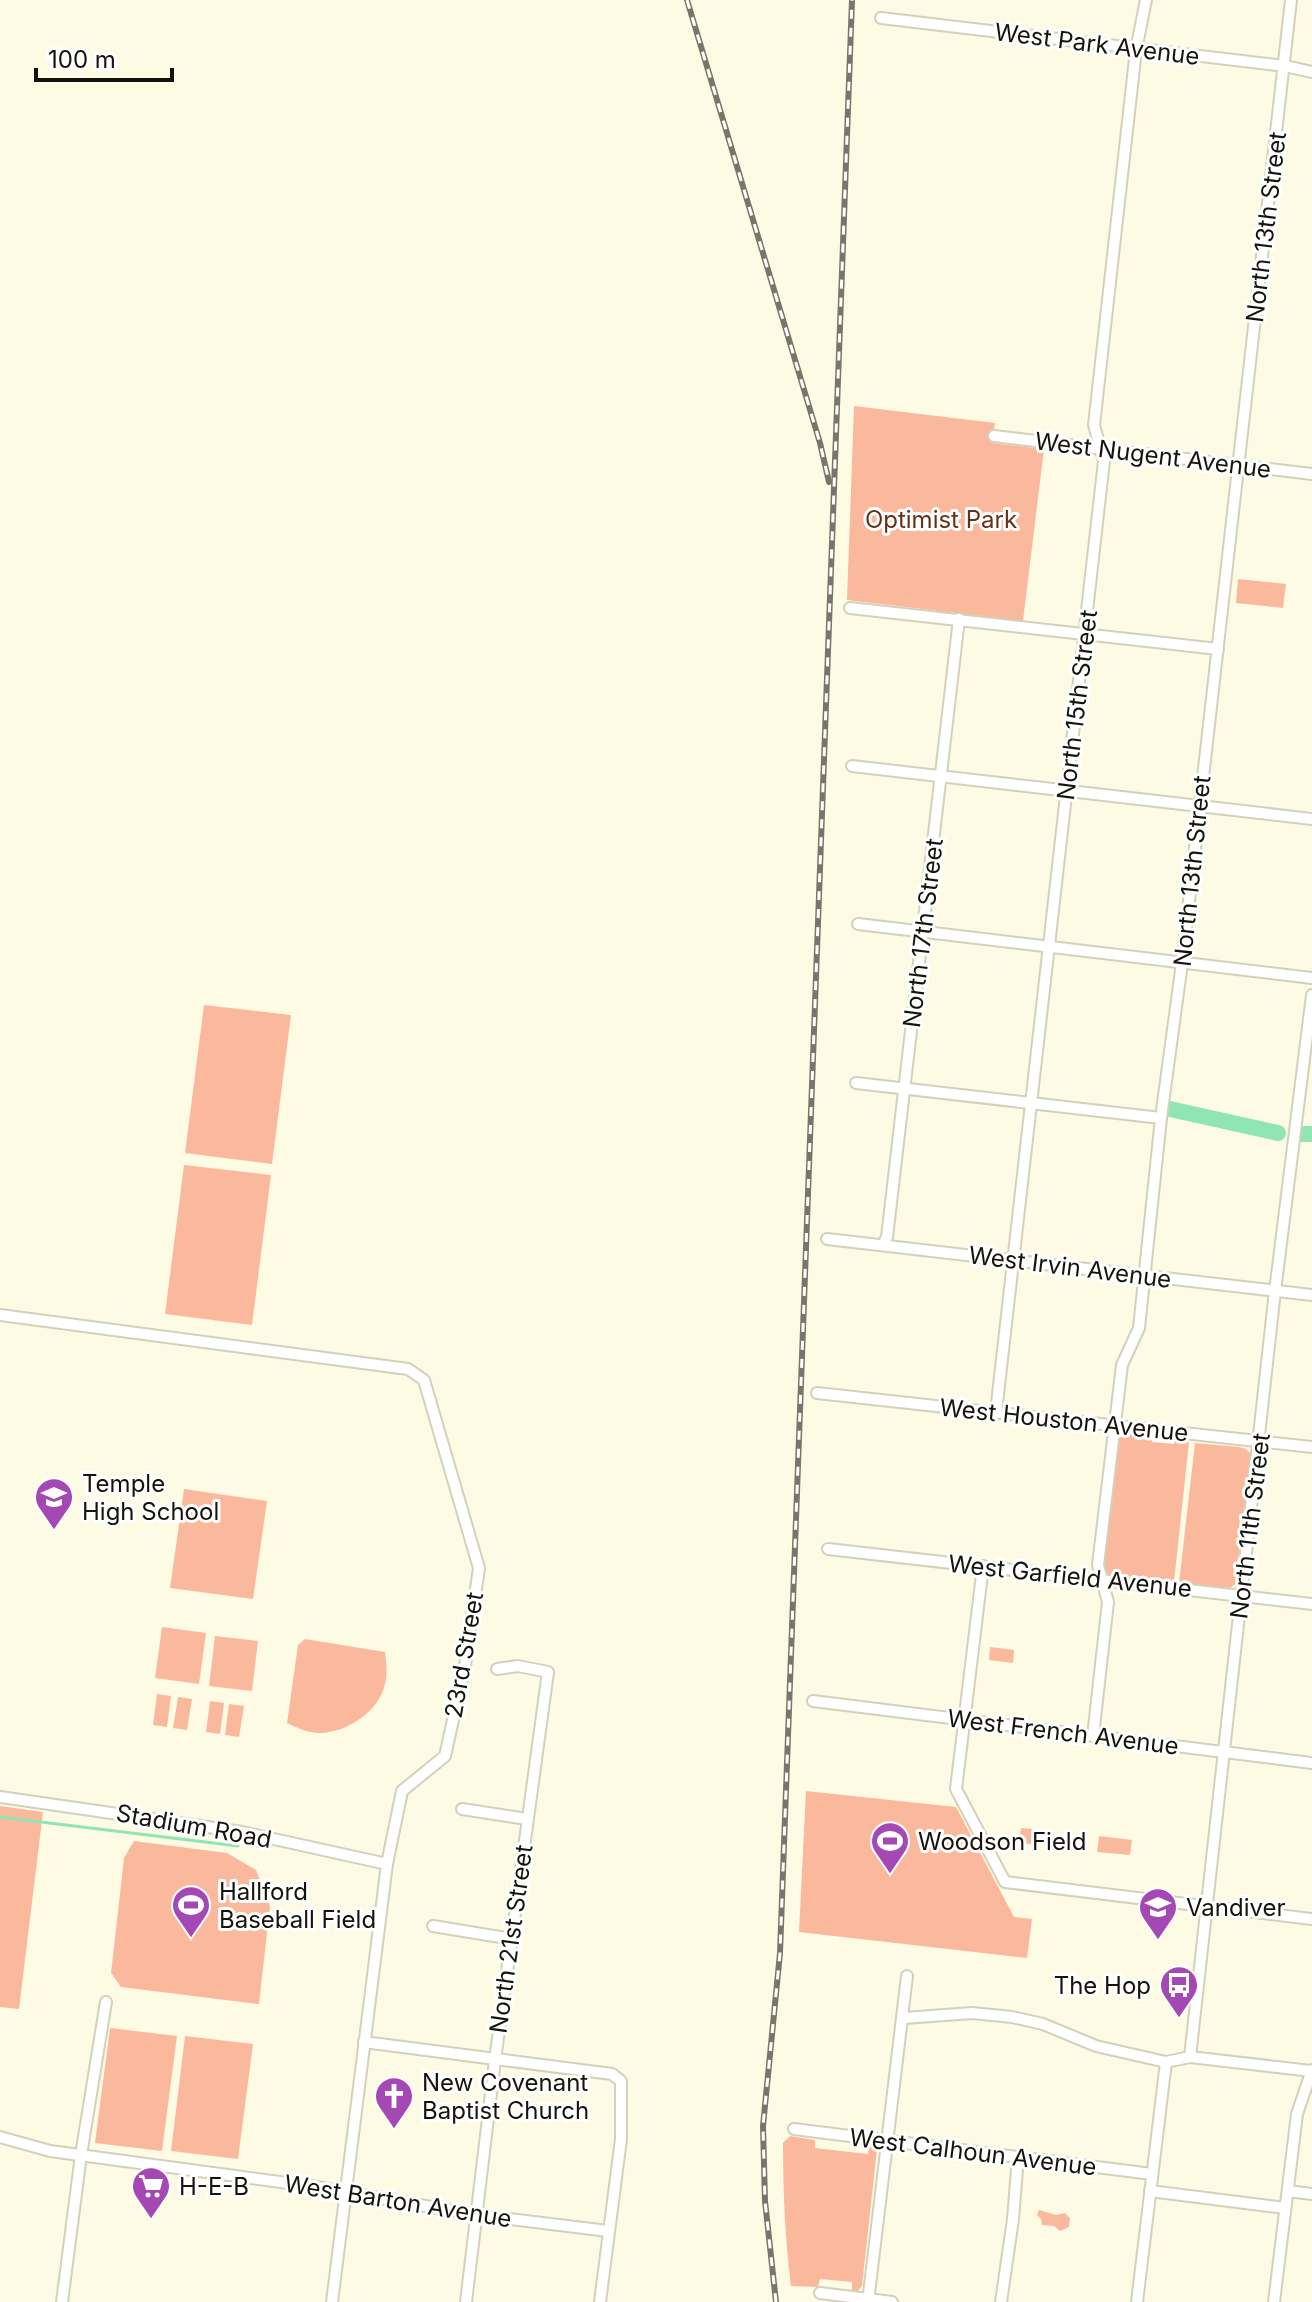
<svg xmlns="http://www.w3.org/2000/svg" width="1312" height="2302" font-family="Inter,sans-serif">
<rect width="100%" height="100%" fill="#fefbe5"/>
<g fill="#fab99c">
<path d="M854,406L995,423L992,443L1044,449L1023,621L847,600Z"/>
<path d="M1238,579L1286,584L1283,608L1236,603Z"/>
<path d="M204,1005L291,1015L272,1164L185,1153Z"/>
<path d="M184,1165L271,1175L252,1325L165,1314Z"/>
<path d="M1120,1433L1151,1437L1152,1442L1174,1444L1175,1441L1189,1442L1174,1582L1108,1574L1104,1568Z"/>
<path d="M1195,1443L1239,1447L1246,1449L1251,1454L1235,1584L1230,1588L1179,1583Z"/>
<path d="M184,1489L267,1501L253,1599L170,1588Z"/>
<path d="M162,1627L206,1633L199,1684L155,1678Z"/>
<path d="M215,1636L258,1641L252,1691L209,1686Z"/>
<path d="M305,1639L385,1652C386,1662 388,1673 385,1684C379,1713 340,1738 311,1732C303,1731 294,1726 287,1723L298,1645Z"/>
<path d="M990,1647L1014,1650L1013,1663L989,1660Z"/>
<path d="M157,1694L171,1696L167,1727L153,1725Z"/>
<path d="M178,1697L192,1699L187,1730L173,1728Z"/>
<path d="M210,1701L224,1703L220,1734L206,1732Z"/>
<path d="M229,1704L244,1706L239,1737L225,1735Z"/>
<path d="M806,1791L956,1807L1014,1917L1032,1919L1027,1958L799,1932Z"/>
<path d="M0,1806L43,1812L19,2009L0,2007Z"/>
<path d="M1021,1828L1042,1830L1040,1845L1019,1843Z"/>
<path d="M1099,1836L1132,1840L1130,1855L1097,1852Z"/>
<path d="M134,1841L227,1853L256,1870L270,1906L259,2004L121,1987L111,1973L124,1858Z"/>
<path d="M110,2028L177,2036L162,2151L95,2143Z"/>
<path d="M185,2036L253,2044L238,2159L171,2151Z"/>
<path d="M790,2136L815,2140V2148L868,2154L869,2146L877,2149L862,2286L858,2291L852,2290V2282L820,2279L818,2287L791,2286C785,2239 783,2191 783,2143Z"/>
<path d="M1039,2210L1056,2215L1065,2213L1070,2218L1069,2227L1060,2231L1054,2226L1042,2225L1041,2219L1037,2215Z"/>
</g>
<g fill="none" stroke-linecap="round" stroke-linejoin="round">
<path stroke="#8fe6b3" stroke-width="3" d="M0,1817L238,1846"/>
<g stroke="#8fe6b3" stroke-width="16">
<path d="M1170,1109L1278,1133"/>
<path d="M1302,1134H1312"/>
</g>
<g stroke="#d3d1bc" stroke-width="14">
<g id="minor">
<path d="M881,18L1285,66L1312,72"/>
<path d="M994,436L1312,474"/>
<path d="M850,608L1218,649"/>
<path d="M852,766L1312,819"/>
<path d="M858,924L1312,978"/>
<path d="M856,1083L1161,1118"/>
<path d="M827,1239L1312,1295"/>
<path d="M883,1245L887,1237L959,619"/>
<path d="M0,1315L408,1369L424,1380L479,1568L465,1666L445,1756L402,1791L387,1864L332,2302"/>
<path d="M817,1393L1312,1447"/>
<path d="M996,1412L1104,461L1094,425L1136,50L1146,0"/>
<path d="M828,1549L1312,1604"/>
<path d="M983,1566L956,1789L1005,1882L1312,1919"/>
<path d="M813,1701L1312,1763"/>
<path d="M1093,1736L1108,1602L1098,1565L1122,1365L1139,1328L1161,1118L1182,963L1291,0"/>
<path d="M0,1797L242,1832L387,1864"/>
<path d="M462,1809L527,1819"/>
<path d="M433,1926L512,1939"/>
<path d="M904,2018L972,2013L1012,2017L1043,2024L1096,2046L1166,2062L1190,2057L1312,2071"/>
<path d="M364,2042L612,2074L621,2081V2139L600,2302"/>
<path d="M1190,2057L1275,1291L1312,995"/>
<path d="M794,2129L1152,2174"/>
<path d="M0,2137L50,2151L317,2187L477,2215L608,2231"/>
<path d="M1150,2191L1285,2208"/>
<path d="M1288,2191L1312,2194"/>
<path d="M820,2293L892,2302"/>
<path d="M62,2302L81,2155L106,2002"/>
<path d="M466,2302L495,2060L548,1672L518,1666L497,1669"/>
<path d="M868,2302L907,1976"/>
<path d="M1001,2302L1013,2219L1018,2157"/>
<path d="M1137,2302L1166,2062"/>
<path d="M1274,2302L1297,2114L1312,2070"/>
</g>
</g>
<use href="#minor" stroke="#fff" stroke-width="10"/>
<g stroke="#787668" stroke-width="6">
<g id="rail">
<path d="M687,0L820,443L829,482"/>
<path d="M776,2302L765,2201L763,2126L780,1953L852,0"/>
</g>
</g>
<use href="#rail" stroke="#fff" stroke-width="3" stroke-dasharray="9" stroke-linecap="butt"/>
</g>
<defs>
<g id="school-pin" transform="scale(2)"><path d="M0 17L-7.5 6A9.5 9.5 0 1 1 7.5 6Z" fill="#a449b4" stroke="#fff"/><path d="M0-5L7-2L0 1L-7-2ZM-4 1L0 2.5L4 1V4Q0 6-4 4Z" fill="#fff"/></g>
<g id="stadium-pin" transform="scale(2)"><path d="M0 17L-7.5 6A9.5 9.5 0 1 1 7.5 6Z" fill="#a449b4" stroke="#fff"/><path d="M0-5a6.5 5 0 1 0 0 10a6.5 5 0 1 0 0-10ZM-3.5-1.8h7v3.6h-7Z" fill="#fff"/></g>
<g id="bus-pin" transform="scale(2)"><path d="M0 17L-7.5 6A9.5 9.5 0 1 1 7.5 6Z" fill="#a449b4" stroke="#fff"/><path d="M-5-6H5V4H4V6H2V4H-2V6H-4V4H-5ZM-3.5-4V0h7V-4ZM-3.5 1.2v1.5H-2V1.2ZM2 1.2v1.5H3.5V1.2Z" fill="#fff"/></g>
<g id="church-pin" transform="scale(2)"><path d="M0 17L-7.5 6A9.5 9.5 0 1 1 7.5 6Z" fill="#a449b4" stroke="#fff"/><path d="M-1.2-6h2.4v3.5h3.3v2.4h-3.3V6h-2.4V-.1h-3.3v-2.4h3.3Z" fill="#fff"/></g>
<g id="supermarket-pin" transform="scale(2)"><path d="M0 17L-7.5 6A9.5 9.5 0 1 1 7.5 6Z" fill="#a449b4" stroke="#fff"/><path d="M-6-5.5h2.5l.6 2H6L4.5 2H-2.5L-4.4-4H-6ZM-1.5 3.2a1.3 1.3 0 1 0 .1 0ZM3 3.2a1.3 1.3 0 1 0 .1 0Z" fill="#fff"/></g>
</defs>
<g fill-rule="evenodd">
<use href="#school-pin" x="54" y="1497"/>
<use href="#stadium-pin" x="890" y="1841"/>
<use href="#stadium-pin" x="191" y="1905"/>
<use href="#school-pin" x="1158" y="1907"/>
<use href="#bus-pin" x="1179" y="1985"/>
<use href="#church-pin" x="394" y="2096"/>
<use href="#supermarket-pin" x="151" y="2186"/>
</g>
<g text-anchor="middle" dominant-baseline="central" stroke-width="6" stroke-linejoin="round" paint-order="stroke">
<g font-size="24" fill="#14130c" stroke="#fff">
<text transform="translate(1097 44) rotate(7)">West Park Avenue</text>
<text transform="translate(1266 227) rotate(-83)">North 13th Street</text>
<text transform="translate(1153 455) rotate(7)">West Nugent Avenue</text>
<text transform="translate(1077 705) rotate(-83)">North 15th Street</text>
<text transform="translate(1192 871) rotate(-84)">North 13th Street</text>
<text transform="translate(923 933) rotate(-83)">North 17th Street</text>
<text transform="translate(1070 1267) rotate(7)">West Irvin Avenue</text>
<text transform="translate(1064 1420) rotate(6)">West Houston Avenue</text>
<text transform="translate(1250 1526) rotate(-83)">North 11th Street</text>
<text transform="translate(1070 1576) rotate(6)">West Garfield Avenue</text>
<text transform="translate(464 1655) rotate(-80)">23rd Street</text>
<text transform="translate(1063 1732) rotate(7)">West French Avenue</text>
<text transform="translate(194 1826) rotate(10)">Stadium Road</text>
<text transform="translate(511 1939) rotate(-82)">North 21st Street</text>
<text transform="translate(973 2152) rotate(7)">West Calhoun Avenue</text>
<text transform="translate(398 2201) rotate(9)">West Barton Avenue</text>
</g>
<g font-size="24" fill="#653117" stroke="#fff">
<text x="941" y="519">Optimist Park</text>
</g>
<g font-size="24" fill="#14130c" stroke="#fff" text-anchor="start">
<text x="82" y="1483">Temple<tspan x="82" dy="28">High School</tspan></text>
<text x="918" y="1841">Woodson Field</text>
<text x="219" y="1891">Hallford<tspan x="219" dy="28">Baseball Field</tspan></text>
<text x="1186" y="1907">Vandiver</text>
<text x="1151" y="1985" text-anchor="end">The Hop</text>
<text x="422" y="2082">New Covenant<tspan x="422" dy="28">Baptist Church</tspan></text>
<text x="179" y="2186">H-E-B</text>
</g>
</g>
<path d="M36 68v12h136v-12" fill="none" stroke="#14130c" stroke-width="4"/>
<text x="48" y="68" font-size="24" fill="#14130c" stroke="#ffffff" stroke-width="6" paint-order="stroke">100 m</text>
</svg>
